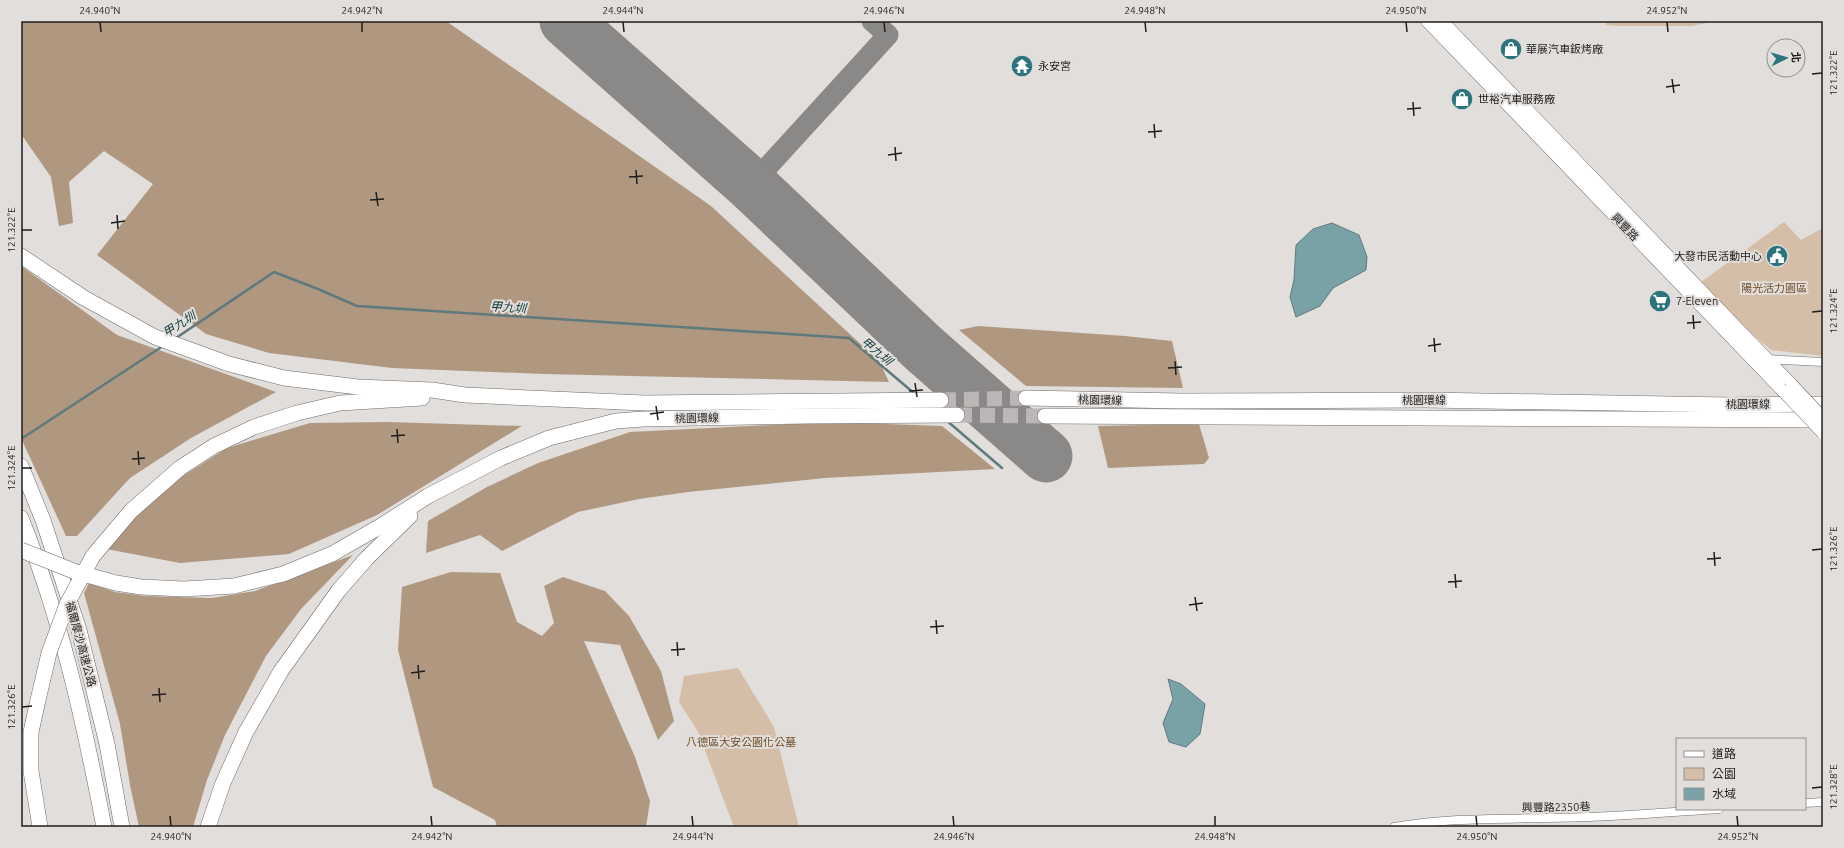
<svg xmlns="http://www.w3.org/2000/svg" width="1844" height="848" font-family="Ubuntu,'Noto Sans TC',sans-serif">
<rect width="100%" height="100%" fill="#e1dedc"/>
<g fill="#d5bea8">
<path d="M1608,21H1716L1692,26H1617L1605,25Z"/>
<path d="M1784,222L1801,240L1823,228V356L1771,350L1753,335L1701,282Z"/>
<path d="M738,668L774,727L799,827H734L698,732L679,702L684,676Z"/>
</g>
<g fill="#b09880">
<path d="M21,21H446L711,206L879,361L889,382L544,374L392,368L269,353L206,334L97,255L153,184L104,151L69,182L73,223L59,226L51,177L21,134Z"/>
<path d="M21,266L117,335L276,392L191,438L130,478L77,536H66L21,438Z"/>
<path d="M978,326L1125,336L1172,341L1183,388L1026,386L959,330Z"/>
<path d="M387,422L522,426L377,515L289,554L180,563L101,548L134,507L227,448L310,423Z"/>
<path d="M831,422L942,426L995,469L825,478L688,492L639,499L578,512L502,551L480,535L426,553L428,521L487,487L538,463L630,432Z"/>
<path d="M1199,424L1209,458L1204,464L1108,468L1098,426Z"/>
<path d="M353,555L301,609L266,656L225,735L207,780L193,827H139L130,785L120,724L84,593L89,583L115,592L146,596L212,598L255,591Z"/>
<path d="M451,572L500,573L517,622L542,636L554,623L544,586L563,577L605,591L629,616L661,671L674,721L658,740L620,645L584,641L635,757L650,801L646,827H497L495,820L433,787L398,650L402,587Z"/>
</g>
<g fill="#79a2a6" stroke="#5e7a7d">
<path d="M1332,223L1359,235L1367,257L1366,270L1333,288L1320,306L1296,317L1290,297L1294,280L1296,245L1313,229Z"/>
<path d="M1168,679L1181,684L1205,704L1200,734L1186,747L1169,742L1163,723L1173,699Z"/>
</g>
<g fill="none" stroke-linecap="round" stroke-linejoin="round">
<g stroke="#5e7a7d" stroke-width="2.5">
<path d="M176,338L274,272L318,289L357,306L849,338L915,394"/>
<path d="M946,420L1002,468"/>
<path d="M21,439L163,346"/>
</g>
<path stroke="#8b8987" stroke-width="21" d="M751,185L888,35L872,21"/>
<path stroke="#8b8987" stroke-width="53" d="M566,21L751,185L923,348L1046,456"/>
<g stroke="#bab7b6" stroke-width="15" stroke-dasharray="15 8" stroke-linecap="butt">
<path d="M941,400L1026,398"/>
<path d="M957,415L1045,416"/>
</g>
<g stroke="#6e6c6a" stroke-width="9">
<g id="street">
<path d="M1766,359L1823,362"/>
<path d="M1805,803L1823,802"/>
<path d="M1394,827C1446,818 1493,819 1546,818C1603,818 1661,813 1719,809"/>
</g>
</g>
<g stroke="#6e6c6a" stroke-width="13">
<g id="secondary">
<path d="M1427,21L1780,388"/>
<path d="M1442,21L1792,385"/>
</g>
</g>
<g stroke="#6e6c6a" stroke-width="16">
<g id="highway">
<path d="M21,256L84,298L155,337L229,364L284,378L358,387L432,390L465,395L644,403L941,400"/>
<path d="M1026,398L1182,401L1426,400L1729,405L1823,404"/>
<path d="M1045,416L1822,420"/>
<path d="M21,466L43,520L79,630L107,744L122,827"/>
<path d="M21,518C61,618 84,722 104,827"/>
<path d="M93,556L131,511L180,468L214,446L254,427L297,413L340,403L422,398"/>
<path d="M234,586L283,574L332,554L379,527L428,496L501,458L549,438L616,421L643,419L810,416L957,415"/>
<path d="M38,700L31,732V771L40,827"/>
<path d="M208,827L223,783L246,732L281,671L339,590L367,558L410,516"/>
</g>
</g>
<use href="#street" stroke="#fff" stroke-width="8"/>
<use href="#secondary" stroke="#fff" stroke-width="12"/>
<use href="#highway" stroke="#fff" stroke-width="15"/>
<g stroke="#6e6c6a" stroke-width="13" stroke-linecap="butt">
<g id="secondary-bridge">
<path d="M1792,385L1823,418"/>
<path d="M1780,388L1823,433"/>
</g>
</g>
<g stroke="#6e6c6a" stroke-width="16" stroke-linecap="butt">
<g id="highway-bridge">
<path d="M21,550L76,572L116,583L141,587L184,589L234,586"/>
<path d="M38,700L49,653L67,604L93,556"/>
</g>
</g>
<use href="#secondary-bridge" stroke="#fff" stroke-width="12"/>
<use href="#highway-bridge" stroke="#fff" stroke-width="15"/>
</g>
<path fill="none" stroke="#1e1d1c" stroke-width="1.5" d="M100,22L101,32M362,22V32M623,22L624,32M884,22L885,32M1145,22L1146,32M1406,22L1407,32M1667,22L1668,32M1812,74L1822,73M1672,79L1674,93M1666,87L1680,85M1413,102L1414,116M1407,109L1421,108M1154,124L1155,138M1148,132L1162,131M895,147L896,161M888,155L902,153M636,170L637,184M629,177L643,176M376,192L378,206M370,200L384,199M117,215L118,229M111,223L125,221M22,230H32M1812,312L1822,311M1693,315L1694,329M1687,323L1701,322M1434,338L1435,352M1428,346L1441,344M1175,361L1176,375M1168,368L1182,367M915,383L917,397M909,391L923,390M656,406L658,420M650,414L664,412M397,429L398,443M391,436L405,435M138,451L139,465M132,459L145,458M22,468H32M1812,550L1822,549M1714,552L1715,566M1707,559L1721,558M1455,574L1456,588M1448,582L1462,581M1195,597L1197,611M1189,605L1203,603M936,620L937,634M930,627L944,626M677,642L678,656M671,650L685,649M418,665L419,679M411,673L425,671M159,688L160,702M152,695L166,694M22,707L32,706M1812,788L1822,787M170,816L171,826M431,816L432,826M692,816L693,826M953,816L954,826M1215,816V826M1476,816L1477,826M1737,816L1738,826"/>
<defs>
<g id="shop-disc" transform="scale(1.15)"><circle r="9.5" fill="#2b747c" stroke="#e1dedc"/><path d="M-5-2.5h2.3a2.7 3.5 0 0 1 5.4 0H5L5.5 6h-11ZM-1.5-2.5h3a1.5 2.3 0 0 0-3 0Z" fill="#fff"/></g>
<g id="temple-disc" transform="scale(1.15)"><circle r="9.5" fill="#2b747c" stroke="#e1dedc"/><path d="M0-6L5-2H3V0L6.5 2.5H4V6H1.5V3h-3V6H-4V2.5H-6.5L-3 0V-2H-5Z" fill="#fff"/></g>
<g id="civic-disc" transform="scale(1.15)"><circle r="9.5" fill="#2b747c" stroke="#e1dedc"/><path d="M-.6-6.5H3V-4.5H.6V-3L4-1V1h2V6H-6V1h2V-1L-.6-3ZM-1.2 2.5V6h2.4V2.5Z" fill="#fff"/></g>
<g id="supermarket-disc" transform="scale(1.15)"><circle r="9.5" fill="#2b747c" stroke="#e1dedc"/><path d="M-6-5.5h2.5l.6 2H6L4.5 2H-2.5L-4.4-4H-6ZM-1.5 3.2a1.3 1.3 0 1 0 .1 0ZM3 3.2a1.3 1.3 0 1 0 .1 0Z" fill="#fff"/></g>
</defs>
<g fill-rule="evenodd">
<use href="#shop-disc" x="1511" y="49"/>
<use href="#temple-disc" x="1022" y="66"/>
<use href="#shop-disc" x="1462" y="99"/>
<use href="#civic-disc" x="1777" y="256"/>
<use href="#supermarket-disc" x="1660" y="301"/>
</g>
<g text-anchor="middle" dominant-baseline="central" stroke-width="4" stroke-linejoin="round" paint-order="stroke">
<g font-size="11" fill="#1e1d1c" stroke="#e1dedc" text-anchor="start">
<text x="1526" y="49">華展汽車鈑烤廠</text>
<text x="1038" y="66">永安宮</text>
<text x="1478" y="99">世裕汽車服務廠</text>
<text x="1762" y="256" text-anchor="end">大發市民活動中心</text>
<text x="1676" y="301">7-Eleven</text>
</g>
<g font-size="11" fill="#1e1d1c" stroke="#e1dedc">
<text transform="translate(1625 227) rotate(46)">興豐路</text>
<text transform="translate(1100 400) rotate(1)">桃園環線</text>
<text x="1424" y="400">桃園環線</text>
<text x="1748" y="404">桃園環線</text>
<text transform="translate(697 418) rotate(-1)">桃園環線</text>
<text transform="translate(81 644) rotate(75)">福爾摩沙高速公路</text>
<text transform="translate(1556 807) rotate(-1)">興豐路2350巷</text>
</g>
<g font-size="11" fill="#714d24" stroke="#e1dedc">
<text x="1774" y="288">陽光活力園區</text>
<text x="741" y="742">八德區大安公園化公墓</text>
</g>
<g font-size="12" font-style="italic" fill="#0f383c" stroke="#e1dedc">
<text transform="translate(508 307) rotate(4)">甲九圳</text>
<text transform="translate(179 324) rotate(-33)">甲九圳</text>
<text transform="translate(877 351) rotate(40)">甲九圳</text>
</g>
</g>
<rect width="1844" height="848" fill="none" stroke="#e1dedc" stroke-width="44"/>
<rect x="1676" y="738" width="130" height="72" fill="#e1dedc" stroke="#93918f"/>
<rect x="1684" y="751" width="20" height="6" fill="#ffffff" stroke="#93918f"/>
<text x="1712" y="758" font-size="12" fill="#1e1d1c">道路</text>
<rect x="1684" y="768" width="20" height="12" fill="#d5bea8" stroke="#93918f"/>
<text x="1712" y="778" font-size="12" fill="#1e1d1c">公園</text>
<rect x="1684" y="788" width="20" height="12" fill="#79a2a6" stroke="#93918f"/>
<text x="1712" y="798" font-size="12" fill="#1e1d1c">水域</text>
<g transform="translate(1786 58) rotate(85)"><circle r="19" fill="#e1dedc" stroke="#93918f"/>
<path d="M0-3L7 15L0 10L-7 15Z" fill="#2b747c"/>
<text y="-6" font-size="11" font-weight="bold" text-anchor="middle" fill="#1e1d1c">北</text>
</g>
<rect x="22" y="22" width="1800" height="804" fill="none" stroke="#1e1d1c" stroke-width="1.5"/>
<g font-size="10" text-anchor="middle" fill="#1e1d1c">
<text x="100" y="14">24.940°N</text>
<text x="362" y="14">24.942°N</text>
<text x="623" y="14">24.944°N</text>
<text x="884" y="14">24.946°N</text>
<text x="1145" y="14">24.948°N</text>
<text x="1406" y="14">24.950°N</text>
<text x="1667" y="14">24.952°N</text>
<text transform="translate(1833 73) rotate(-90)" y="4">121.322°E</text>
<text transform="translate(11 230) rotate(-90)" y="4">121.322°E</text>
<text transform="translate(1833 311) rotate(-90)" y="4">121.324°E</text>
<text transform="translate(11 468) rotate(-90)" y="4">121.324°E</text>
<text transform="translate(1833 549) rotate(-90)" y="4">121.326°E</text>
<text transform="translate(11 707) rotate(-90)" y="4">121.326°E</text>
<text transform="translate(1833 787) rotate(-90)" y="4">121.328°E</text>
<text x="171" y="840">24.940°N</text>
<text x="432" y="840">24.942°N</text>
<text x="693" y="840">24.944°N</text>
<text x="954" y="840">24.946°N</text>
<text x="1215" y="840">24.948°N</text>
<text x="1477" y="840">24.950°N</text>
<text x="1738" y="840">24.952°N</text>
</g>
</svg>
